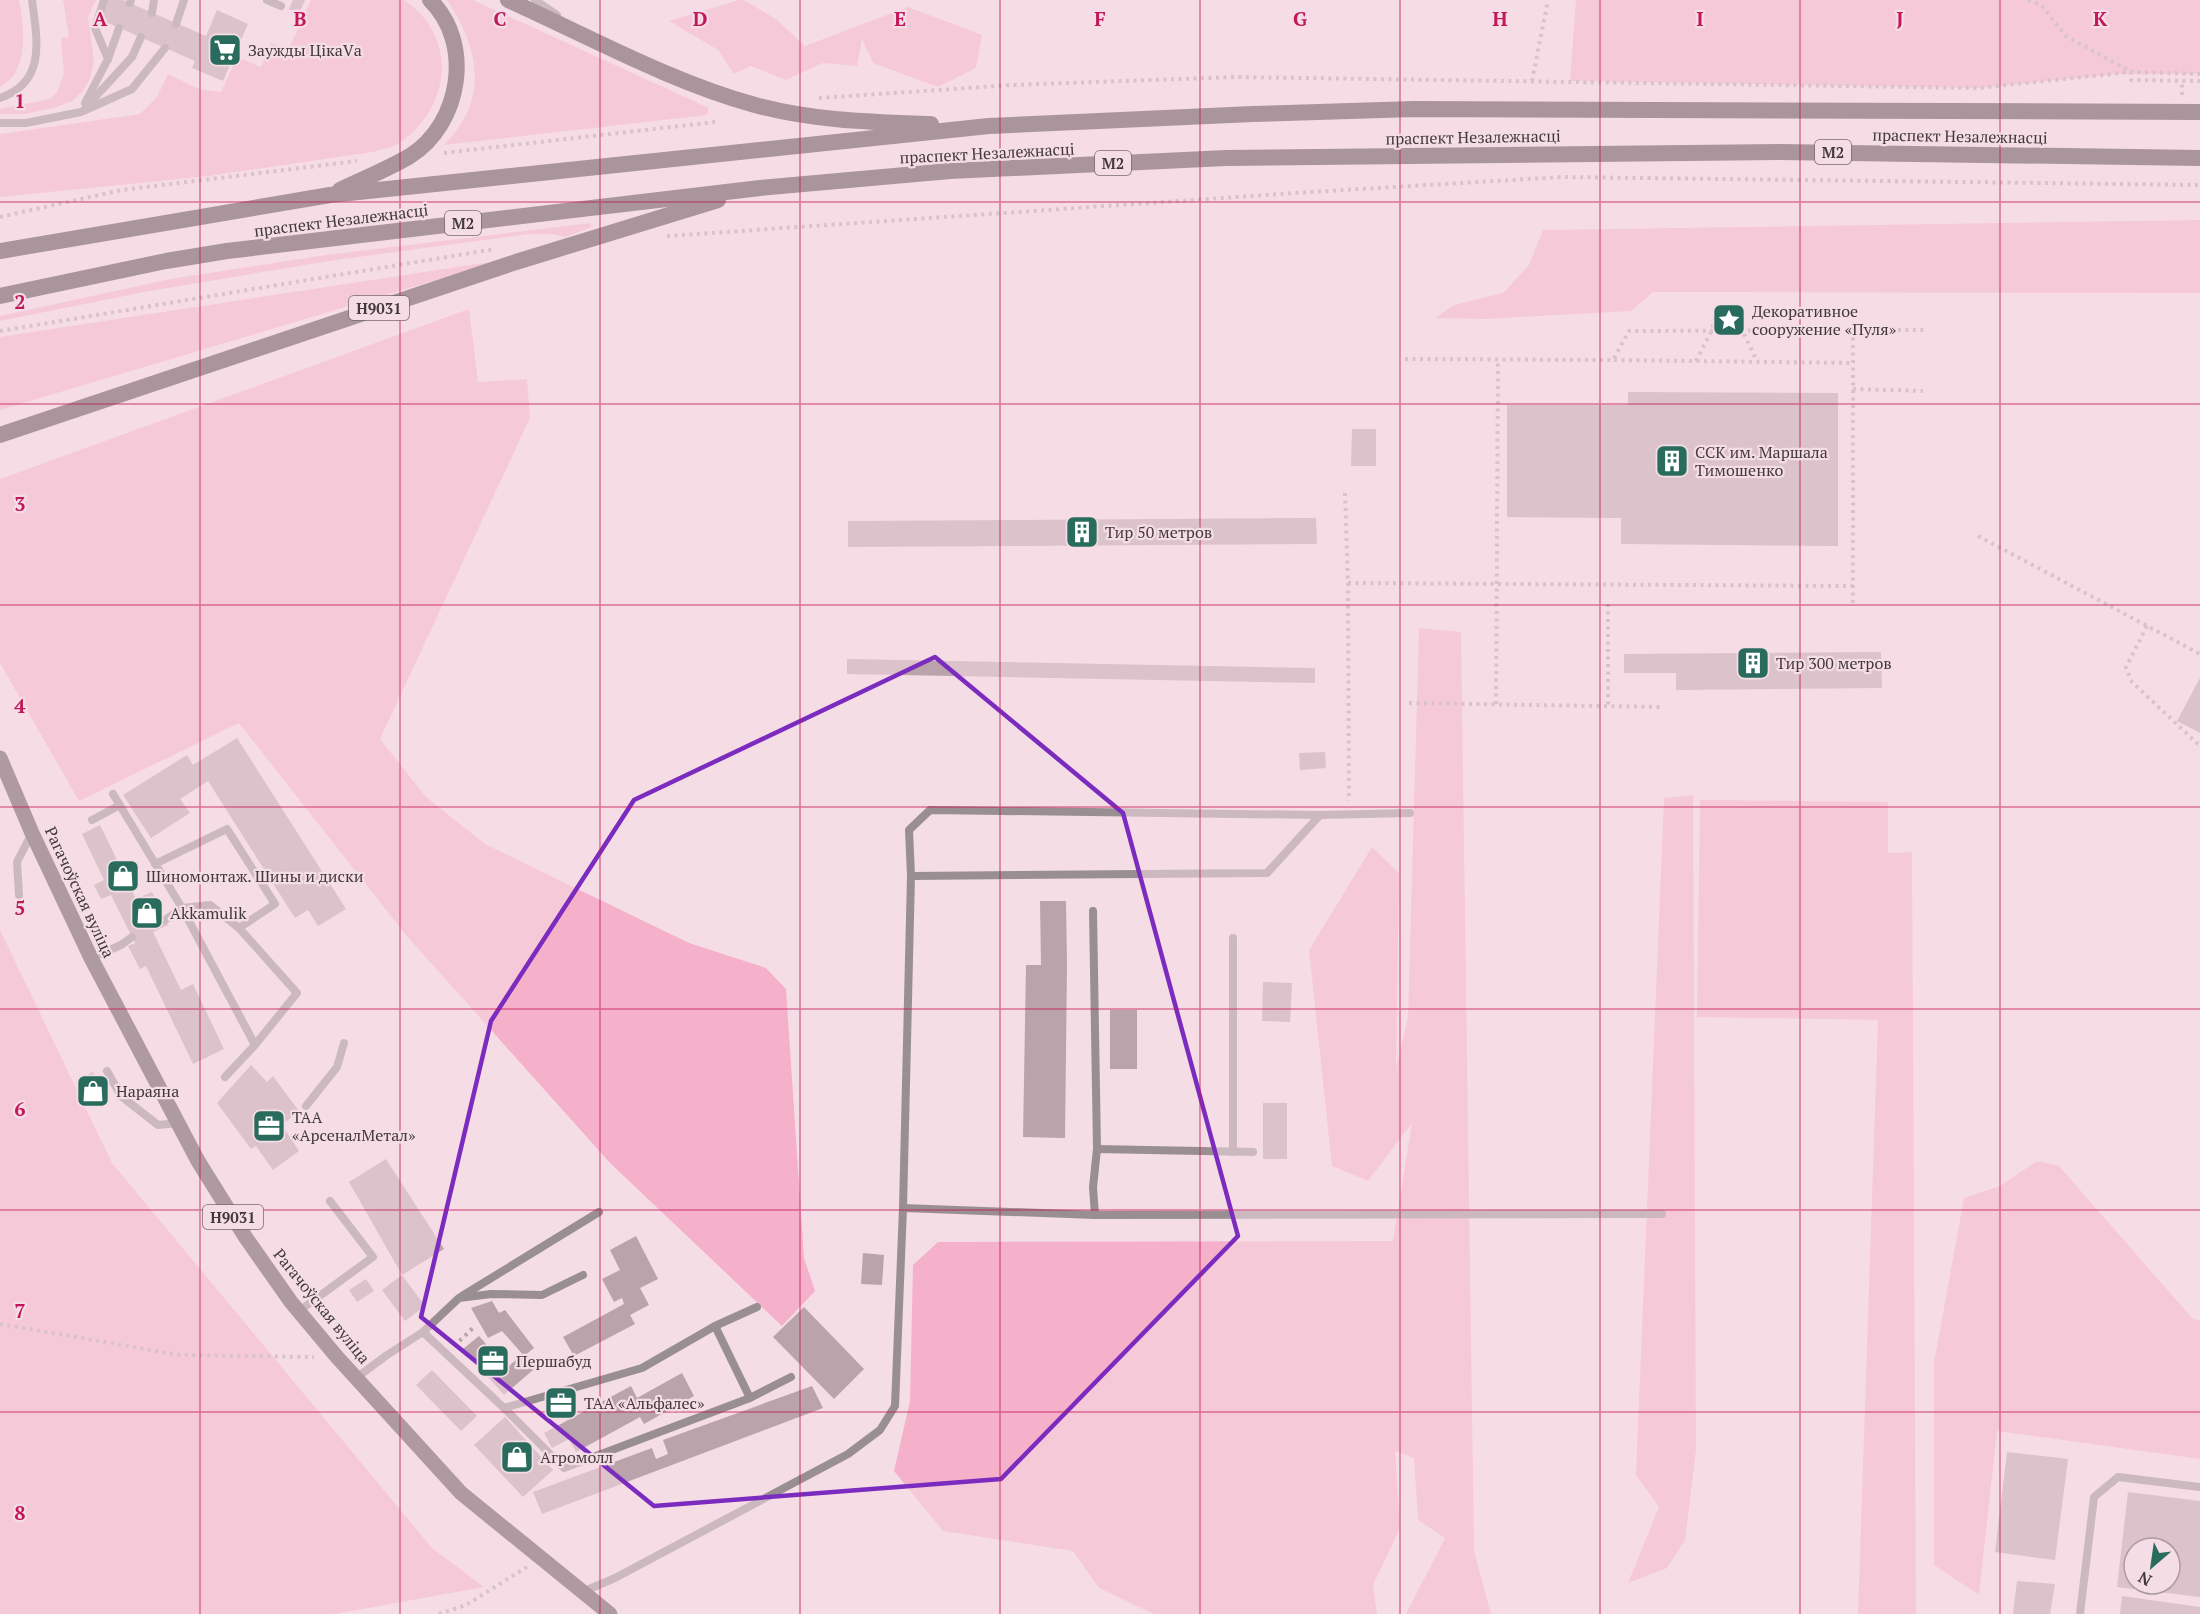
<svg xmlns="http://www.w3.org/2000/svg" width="2200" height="1614" font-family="'PT Serif',serif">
<rect width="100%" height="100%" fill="#f5dde5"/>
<g fill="#f6b1ca">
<path d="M0,0H19C24,28 30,71 0,87Z"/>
<path d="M63,0H96L88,17L94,61L90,79L83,91L72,101L54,108L24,114H0V109L50,99L57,92L64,74L61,38L69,37Z"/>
<path d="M311,0H404C459,37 451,108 399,143C392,148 381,149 373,152L209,176L0,197V134L140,114L157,97L168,74L199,89L221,92L237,57L261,67L271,43L288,50Z"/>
<path d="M447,0H473L709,108L707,115L444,145C489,99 480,50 447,0Z"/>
<path d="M739,0H744L776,19L805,46L908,7L982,35L976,68L938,87L873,63L862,39L857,66L823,63L786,80L751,66L734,74L718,50L669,21Z"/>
<path d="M1576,0H2200V74H2118L1978,88L1570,81Z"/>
<path d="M2200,220V293L1653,292L1631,311L1485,319L1435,318L1454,305L1503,293L1529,265L1543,230Z"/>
<path d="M590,223L592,227L565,237L552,234H528L329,261L150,291L0,321V316L170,279L326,255Z"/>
<path d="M503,260L0,410V337Z"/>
<path d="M469,309L478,382L527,379L530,418L380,739L426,797L485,844L689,943L766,968L786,989L804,1258L815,1291L782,1326L610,1163L405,934L239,723L79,801L0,663V479Z"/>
<path d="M1419,628L1461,632L1474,1551L1491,1614H1406L1445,1538L1418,1520L1414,1458L1395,1451L1400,1528L1373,1585L1377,1614H1154L1099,1588L1073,1551L943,1531L894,1471L910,1401L913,1265L938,1242L1393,1241L1412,1123L1368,1181L1332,1166L1309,950L1372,847L1399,873L1396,1068L1408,1018Z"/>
<path d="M1693,795L1696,1450L1685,1540L1667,1568L1628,1583L1659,1507L1636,1475L1664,798Z"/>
<path d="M1700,800L1888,802V853L1912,852L1916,1614H1858L1878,1020L1697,1017Z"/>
<path d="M0,930L112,1163L432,1548L484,1587L335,1614H0Z"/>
<path d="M2037,1161L2059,1166L2192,1318L2200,1321V1459L1997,1431L1979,1595L1934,1565V1363L1964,1198L2000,1186Z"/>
</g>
<g fill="#baa3aa" fill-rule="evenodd">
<path d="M107,0H123L206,36L217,10L248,24L223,81L192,68L195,61L99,19Z"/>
<path d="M293,0H305L299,14L289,9Z"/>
<path d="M1628,392L1838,393V546L1621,544V518L1507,517V405H1628Z"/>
<path d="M1352,429H1376V466H1351Z"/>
<path d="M1316,518L1317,544L848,547V521Z"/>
<path d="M1881,652L1882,688L1676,690V673H1624V654Z"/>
<path d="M847,659L1315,668V683L847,674Z"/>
<path d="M2200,678V733L2177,721Z"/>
<path d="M237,738L346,909L318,926L308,910L295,918L208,781L180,799L190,813L151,838L123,795L187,755L193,765Z"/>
<path d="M1325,752L1326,768L1300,770L1299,753Z"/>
<path d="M100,825L136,899L152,892L168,925L153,932L181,990L193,984L224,1049L193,1064L146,966L140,969L128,946L135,943L111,895L101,899L94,885L104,880L82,834Z"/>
<path d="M1040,901H1066L1067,965L1065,1138L1023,1137L1026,965H1041Z"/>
<path d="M1263,982L1292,983L1290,1022L1262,1021Z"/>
<rect x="1110" y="1010" width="27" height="59"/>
<path d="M251,1065L267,1082L273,1076L299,1111L282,1125L299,1151L273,1170L256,1146L251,1149L217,1103Z"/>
<path d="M93,1072L106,1099L89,1108L76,1080Z"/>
<rect x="1263" y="1103" width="24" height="56"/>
<path d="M386,1159L444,1249L402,1275L349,1182Z"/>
<path d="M636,1236L658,1279L640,1288L649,1305L630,1315L635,1324L574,1356L563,1337L624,1304L622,1298L614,1302L602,1279L620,1270L610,1250Z"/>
<path d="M863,1253L884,1255L882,1285L861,1284Z"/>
<path d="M402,1275L425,1306L405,1321L382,1290Z"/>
<path d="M366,1279L374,1291L357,1302L349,1290Z"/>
<path d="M492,1301L499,1313L505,1310L534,1348L524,1356L502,1331L488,1338L471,1308Z"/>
<path d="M804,1307L864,1369L834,1399L773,1337Z"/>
<path d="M479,1336L507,1368L520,1356L533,1370L504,1395L463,1349Z"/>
<path d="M432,1370L477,1416L461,1431L416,1385Z"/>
<path d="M682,1373L694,1396L644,1424L640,1417L576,1452L569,1439L552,1448L544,1433L631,1386L637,1398Z"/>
<path d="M812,1386L823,1408L542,1514L533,1492L652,1448L656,1459L668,1454L663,1440Z"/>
<path d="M505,1417L553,1470L523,1497L474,1445Z"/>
<path d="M2007,1452L2068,1459L2055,1560L1995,1552Z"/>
<path d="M2128,1492L2200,1501V1597L2117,1587ZM2134,1548H2170V1584H2134Z"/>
<path d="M2017,1581L2055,1584L2050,1614H2013Z"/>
<path d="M2122,1596L2200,1607V1614H2120Z"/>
</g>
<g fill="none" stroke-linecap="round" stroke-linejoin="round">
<g stroke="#b7a4aa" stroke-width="4" stroke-dasharray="3 4.5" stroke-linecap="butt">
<path d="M2028,0L2041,5L2066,36L2131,72V80L2200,81"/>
<path d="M1532,81L1548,0"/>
<path d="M2182,95V81"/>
<path d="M819,98L1011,85L1235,77L1978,88L2131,72L2200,74"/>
<path d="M444,153L715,122"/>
<path d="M0,217L122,190L357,161"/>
<path d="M667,236L1310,192L1562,177L2200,185"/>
<path d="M1853,330V604"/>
<path d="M0,331L495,249"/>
<path d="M1405,359L1613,360L1629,331L1924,330"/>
<path d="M1614,360L1853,363"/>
<path d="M1696,361L1712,330L1715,316L1724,309L1733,310L1740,316L1742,330L1757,361"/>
<path d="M1853,389L1923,391"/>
<path d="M1345,493L1348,583L1349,801"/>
<path d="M1978,536L2200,654"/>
<path d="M1348,583L1853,586"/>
<path d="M1608,604V707"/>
<path d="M2147,626L2126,667L2132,682L2200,746"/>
<path d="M1409,703L1662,707"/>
<path d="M1496,704L1498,359"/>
<path d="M0,1324L180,1355L314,1357"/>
<path d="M454,1346L473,1328"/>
<path d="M439,1614L466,1605L527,1567"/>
</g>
<g stroke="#998f92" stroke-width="8">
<path d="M104,0L95,28L108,59"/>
<path d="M267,0L281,6"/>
<path d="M535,0L557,15"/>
<path d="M130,3L131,0"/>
<path d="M152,13L154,0"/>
<path d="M176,24L184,0"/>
<path d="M0,98C47,82 37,39 32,0"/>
<path d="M85,103L108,59L119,28"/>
<path d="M86,107L132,57L141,37"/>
<path d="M0,123H26L81,112L132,89L165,48"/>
<path d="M113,794L182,908L255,1045"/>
<path d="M92,820L120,805"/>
<path d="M155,864L227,829L275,904L239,928"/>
<path d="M911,876L1267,873L1320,815"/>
<path d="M19,895L17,862L32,833"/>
<path d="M1093,911L1097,1149L1093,1187L1095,1215"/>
<path d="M165,920L182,908L210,905L239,928L297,993L255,1045L225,1077"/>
<path d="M1233,938V1152"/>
<path d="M91,958L121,945L132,937"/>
<path d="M107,1071L121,1096L158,1125L178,1123"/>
<path d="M306,1106L337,1067L344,1043"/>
<path d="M1097,1149L1253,1152"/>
<path d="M903,1208L1095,1215L1662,1214"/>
<path d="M462,1296L599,1212"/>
<path d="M299,1311L373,1257L330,1201"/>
<path d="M423,1332L459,1298L491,1294L542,1295L583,1275"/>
<path d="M356,1378L387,1355L423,1332L504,1408L642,1368L715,1326L757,1307"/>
<path d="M750,1398L791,1377"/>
<path d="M504,1408L564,1468L750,1398L715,1326"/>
<path d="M582,1592L615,1578L848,1454L880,1430L895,1406L903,1208L911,876L909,830L930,810L1320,815L1410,813"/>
<path d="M2080,1614L2094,1497L2118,1477L2200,1487"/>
</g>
<path stroke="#5b4a50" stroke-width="15" d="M0,758L32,833L91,958L198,1161L246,1238L291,1302L337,1357L461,1493L610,1614"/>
<g stroke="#503e44" stroke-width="16">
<path d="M508,0C588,36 671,82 755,105C813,121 872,122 931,124"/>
<path d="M340,190C363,179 388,169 410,156C461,124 474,43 430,0"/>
<path d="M0,251L330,195L989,126L1253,114L1414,109L2200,112"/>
<path d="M0,296L166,261L227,251L760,188L950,171L1226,158L1779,152L2200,158"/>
<path d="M0,435L516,262L718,200"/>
</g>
</g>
<path d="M0 0H2200V1614H0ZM935,657L1123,813L1238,1236L1001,1479L654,1506L421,1317L491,1021L634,800Z" fill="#f5dde5" fill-opacity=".55" fill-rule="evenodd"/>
<path fill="none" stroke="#7b2cbf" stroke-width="4.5" stroke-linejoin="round" d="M935,657L1123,813L1238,1236L1001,1479L654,1506L421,1317L491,1021L634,800Z"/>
<path fill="none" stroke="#c2185b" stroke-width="1.5" stroke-opacity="0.55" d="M200,0V1614M400,0V1614M600,0V1614M800,0V1614M1000,0V1614M1200,0V1614M1400,0V1614M1600,0V1614M1800,0V1614M2000,0V1614M0,202H2200M0,404H2200M0,605H2200M0,807H2200M0,1009H2200M0,1210H2200M0,1412H2200"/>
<defs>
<g id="supermarket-square" transform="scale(1.725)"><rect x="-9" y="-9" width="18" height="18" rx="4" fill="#296b5c" stroke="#f5dde5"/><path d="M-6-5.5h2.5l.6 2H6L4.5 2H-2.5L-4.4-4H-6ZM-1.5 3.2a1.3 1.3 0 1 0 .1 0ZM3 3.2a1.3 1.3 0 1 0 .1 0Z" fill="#fff"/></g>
<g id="sight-square" transform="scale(1.725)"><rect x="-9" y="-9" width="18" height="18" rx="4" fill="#296b5c" stroke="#f5dde5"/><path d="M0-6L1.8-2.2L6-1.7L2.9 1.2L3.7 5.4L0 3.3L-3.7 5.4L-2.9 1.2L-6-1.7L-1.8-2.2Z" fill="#fff"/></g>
<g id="building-square" transform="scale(1.725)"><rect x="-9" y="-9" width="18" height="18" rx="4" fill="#296b5c" stroke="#f5dde5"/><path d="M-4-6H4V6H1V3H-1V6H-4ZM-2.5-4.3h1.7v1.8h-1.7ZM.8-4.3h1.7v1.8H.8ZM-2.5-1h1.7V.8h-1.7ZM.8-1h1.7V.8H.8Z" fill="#fff"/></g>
<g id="shop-square" transform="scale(1.725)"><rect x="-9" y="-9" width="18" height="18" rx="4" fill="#296b5c" stroke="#f5dde5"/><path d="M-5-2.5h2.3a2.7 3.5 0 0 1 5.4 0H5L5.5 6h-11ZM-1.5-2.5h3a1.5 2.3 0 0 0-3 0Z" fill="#fff"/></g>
<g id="office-square" transform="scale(1.725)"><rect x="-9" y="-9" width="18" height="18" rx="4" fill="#296b5c" stroke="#f5dde5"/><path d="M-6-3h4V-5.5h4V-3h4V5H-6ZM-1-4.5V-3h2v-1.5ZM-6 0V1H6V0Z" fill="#fff"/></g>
</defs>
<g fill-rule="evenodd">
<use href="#supermarket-square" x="225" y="50"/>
<use href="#sight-square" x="1729" y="320"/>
<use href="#building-square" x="1672" y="461"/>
<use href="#building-square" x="1082" y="532"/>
<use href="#building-square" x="1753" y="663"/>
<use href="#shop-square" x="123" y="876"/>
<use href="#shop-square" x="147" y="913"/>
<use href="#shop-square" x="93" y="1091"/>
<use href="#office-square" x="269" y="1126"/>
<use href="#office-square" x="493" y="1361"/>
<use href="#office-square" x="561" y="1403"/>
<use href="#shop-square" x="517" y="1457"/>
</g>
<g text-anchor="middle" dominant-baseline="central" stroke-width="4.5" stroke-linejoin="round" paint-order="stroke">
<g fill="#f5dde5" stroke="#786a6f" stroke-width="1.5">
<rect x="1815" y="140" width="36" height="24" rx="4.5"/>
<rect x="1095" y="151" width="36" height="24" rx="4.5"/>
<rect x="445" y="211" width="36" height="24" rx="4.5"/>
<rect x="349" y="296" width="60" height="24" rx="4.5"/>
<rect x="203" y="1205" width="60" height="24" rx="4.5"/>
</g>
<g font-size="15" font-weight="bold" fill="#43393d">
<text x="1833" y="152">М2</text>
<text x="1113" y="163">М2</text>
<text x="463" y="223">М2</text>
<text x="379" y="308">Н9031</text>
<text x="233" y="1217">Н9031</text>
</g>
<g font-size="16" fill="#43393d" stroke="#f5dde5" text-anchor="start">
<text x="248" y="50">Заужды ЦікаVа</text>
<text x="1752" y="311">Декоративное<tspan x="1752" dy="18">сооружение «Пуля»</tspan></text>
<text x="1695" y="452">ССК им. Маршала<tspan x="1695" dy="18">Тимошенко</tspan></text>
<text x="1105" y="532">Тир 50 метров</text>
<text x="1776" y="663">Тир 300 метров</text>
<text x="146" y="876">Шиномонтаж. Шины и диски</text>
<text x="170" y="913">Akkamulik</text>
<text x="116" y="1091">Нараяна</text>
<text x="292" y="1117">ТАА<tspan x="292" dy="18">«АрсеналМетал»</tspan></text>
<text x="516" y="1361">Першабуд</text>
<text x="584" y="1403">ТАА «Альфалес»</text>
<text x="540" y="1457">Агромолл</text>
</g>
<g font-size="16" fill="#43393d" stroke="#f5dde5">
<text transform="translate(1960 136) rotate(1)">праспект Незалежнасці</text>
<text transform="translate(1473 137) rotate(-1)">праспект Незалежнасці</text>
<text transform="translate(987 153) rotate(-3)">праспект Незалежнасці</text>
<text transform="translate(341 220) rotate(-7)">праспект Незалежнасці</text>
<text transform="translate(80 892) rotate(65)">Рагачоўская вуліца</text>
<text transform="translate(322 1306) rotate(51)">Рагачоўская вуліца</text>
</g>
</g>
<g font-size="20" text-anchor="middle" font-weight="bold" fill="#c2185b" stroke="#f5dde5" stroke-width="4.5" stroke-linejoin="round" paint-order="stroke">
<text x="100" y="26">A</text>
<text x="300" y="26">B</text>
<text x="500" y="26">C</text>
<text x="700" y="26">D</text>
<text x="900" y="26">E</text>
<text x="1100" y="26">F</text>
<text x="1300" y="26">G</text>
<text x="1500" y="26">H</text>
<text x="1700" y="26">I</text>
<text x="1900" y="26">J</text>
<text x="2100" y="26">K</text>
<text x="20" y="108">1</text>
<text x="20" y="309">2</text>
<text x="20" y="511">3</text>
<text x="20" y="713">4</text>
<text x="20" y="915">5</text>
<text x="20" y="1116">6</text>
<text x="20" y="1318">7</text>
<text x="20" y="1520">8</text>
</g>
<g transform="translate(2152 1566) rotate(209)"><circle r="28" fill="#f5dde5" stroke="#ae9ba2" stroke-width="1.5"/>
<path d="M0-4.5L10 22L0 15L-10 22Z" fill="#296b5c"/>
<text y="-9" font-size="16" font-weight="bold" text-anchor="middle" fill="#43393d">N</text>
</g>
</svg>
